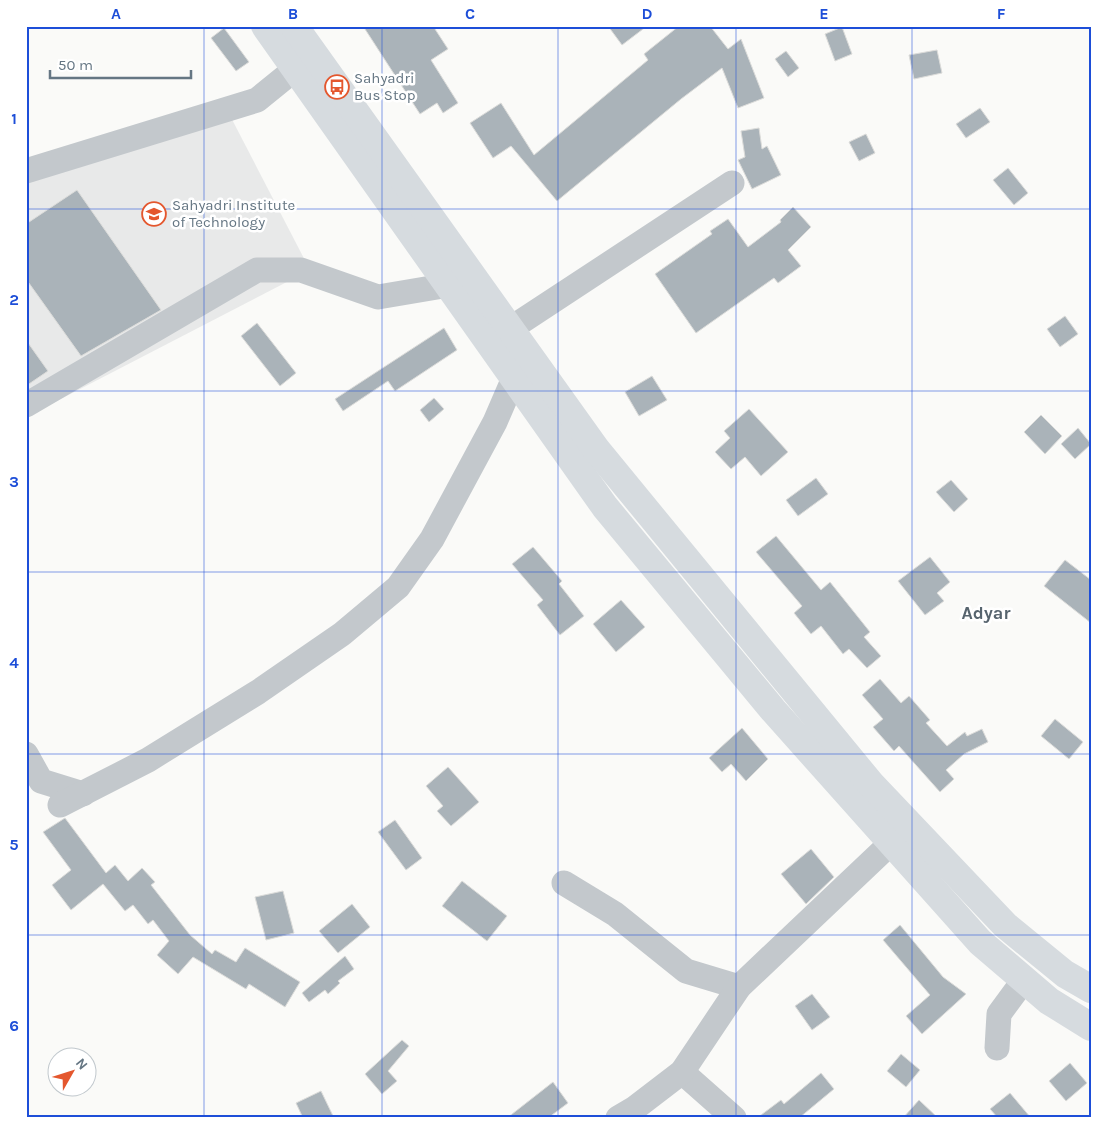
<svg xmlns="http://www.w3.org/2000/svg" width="1117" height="1144" font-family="Karla,sans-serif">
<rect width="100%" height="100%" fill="#fafaf8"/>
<path fill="#e8e9e9" d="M224,104L310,270L26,417V159Z"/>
<g fill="#aab3b9" stroke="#dcdcda">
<path d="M363,26H433L448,49L431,60L458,103L443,113L437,103L420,114Z"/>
<path d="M608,26H647L622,45Z"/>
<path d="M679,26H710L728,49L741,39L764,98L738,108L722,68L681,99L557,201L511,146L493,158L470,123L501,103L534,155L648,60L644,54Z"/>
<path d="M842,27L852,54L835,61L825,34Z"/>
<path d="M224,28L249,62L236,71L211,38Z"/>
<path d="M937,50L942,73L914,79L909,55Z"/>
<path d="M786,51L799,68L788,77L775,59Z"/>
<path d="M980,108L990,122L966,138L956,124Z"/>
<path d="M759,128L762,149L767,146L781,175L752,189L738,160L745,157L741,131Z"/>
<path d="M866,134L875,153L859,161L849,142Z"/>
<path d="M1008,168L1028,193L1014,205L993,180Z"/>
<path d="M77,190L161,310L81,356L26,279V224Z"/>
<path d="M793,207L811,227L788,250L801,266L778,283L774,278L696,333L655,274L712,234L710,231L728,219L748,247L781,222L780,220Z"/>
<path d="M1065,316L1078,334L1060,347L1047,329Z"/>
<path d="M257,323L296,373L280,386L241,336Z"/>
<path d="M444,328L457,350L395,391L388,381L343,411L335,399Z"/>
<path d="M26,340L48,371L26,386Z"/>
<path d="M652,376L667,400L639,416L625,392Z"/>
<path d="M434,398L444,409L429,422L420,410Z"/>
<path d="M749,409L788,452L761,476L745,457L731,469L715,452L730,438L724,431Z"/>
<path d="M1041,415L1062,436L1045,454L1024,432Z"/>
<path d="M1078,428L1091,444L1075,459L1061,444Z"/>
<path d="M816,478L828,494L798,516L786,500Z"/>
<path d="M951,480L968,499L954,512L936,492Z"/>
<path d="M776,536L821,590L830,582L870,632L864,637L881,656L867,668L849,649L843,654L821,626L811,634L794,613L802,606L756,552Z"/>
<path d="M533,547L562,581L559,584L584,616L560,635L537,605L543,600L512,564Z"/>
<path d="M930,557L950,582L937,593L944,601L925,615L898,581Z"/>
<path d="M1065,560L1091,580V623L1044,586Z"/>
<path d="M621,600L645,627L616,652L593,624Z"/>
<path d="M880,679L901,703L909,696L930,720L926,723L947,746L965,732L967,736L982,729L988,742L964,754L946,770L954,779L940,792L899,746L894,751L873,727L883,719L862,695Z"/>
<path d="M1055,719L1083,742L1069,759L1041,736Z"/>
<path d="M742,728L768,759L746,781L731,764L722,772L709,758Z"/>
<path d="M448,767L479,802L451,826L437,811L443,806L426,786Z"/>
<path d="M65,818L106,873L115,865L128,881L142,868L155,882L151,885L190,935L212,954L215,950L236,962L245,948L300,982L285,1007L249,984L246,989L193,957L178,974L157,955L169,941L153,920L148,924L133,905L125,911L103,884L71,910L52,885L71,870L43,832Z"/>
<path d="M395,820L422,858L406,870L378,832Z"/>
<path d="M811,849L834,877L806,904L781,874Z"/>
<path d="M462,881L507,916L487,941L442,906Z"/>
<path d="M283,891L294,933L266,940L255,897Z"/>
<path d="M352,904L370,927L338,953L319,931Z"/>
<path d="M900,925L943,977L966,994L922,1034L906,1016L930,995L883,940Z"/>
<path d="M345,956L354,969L338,981L340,983L328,994L325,990L309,1002L302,993Z"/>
<path d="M812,994L830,1017L812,1030L795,1006Z"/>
<path d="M402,1040L409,1046L388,1071L397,1081L382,1094L365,1074Z"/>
<path d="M901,1054L920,1070L906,1087L887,1071Z"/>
<path d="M1070,1063L1087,1083L1066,1101L1049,1081Z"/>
<path d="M821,1073L834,1089L799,1118H757L781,1100L784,1104Z"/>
<path d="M553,1082L568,1103L548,1118H507Z"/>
<path d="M321,1091L334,1118H303L296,1103Z"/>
<path d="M1010,1093L1031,1118H998L990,1109Z"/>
<path d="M919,1100L938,1118H903Z"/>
</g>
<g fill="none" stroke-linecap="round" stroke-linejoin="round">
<g stroke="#c3c8cc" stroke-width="25">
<path d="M26,171L257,100L310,57"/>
<path d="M510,329L732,183"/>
<path d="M26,405L257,270H301L378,297L449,285"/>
<path d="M26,754L41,781L83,794"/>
<path d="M60,805L148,760L258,692L342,634L398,587L432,539L495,422L514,378"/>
<path d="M564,883L615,914L686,971L739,987"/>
<path d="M997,1048L999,1014L1024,980"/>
<path d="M682,1072L734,1118"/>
<path d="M618,1118L635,1108L682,1072L739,987L891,843"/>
</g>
<g stroke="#d6dbdf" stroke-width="28">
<path d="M265,26L605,507L773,710L980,942L1049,1001L1091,1027"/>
<path d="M294,26L596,449L871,784L1005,925L1065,974L1091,989"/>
</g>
</g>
<path fill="none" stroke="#1d4ed8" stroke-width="1" stroke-opacity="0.55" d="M204,26V1118M382,26V1118M558,26V1118M736,26V1118M912,26V1118M26,209H1091M26,391H1091M26,572H1091M26,754H1091M26,935H1091"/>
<defs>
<g id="bus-ring" transform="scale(1.25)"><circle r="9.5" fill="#fff" stroke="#e4572e" stroke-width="1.5"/><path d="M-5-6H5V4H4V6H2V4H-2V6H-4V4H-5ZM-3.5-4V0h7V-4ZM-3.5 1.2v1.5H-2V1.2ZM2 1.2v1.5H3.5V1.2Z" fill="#e4572e"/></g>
<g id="university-ring" transform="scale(1.25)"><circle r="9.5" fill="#fff" stroke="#e4572e" stroke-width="1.5"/><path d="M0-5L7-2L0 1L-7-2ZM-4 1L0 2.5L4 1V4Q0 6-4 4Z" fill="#e4572e"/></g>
</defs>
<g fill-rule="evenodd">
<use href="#bus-ring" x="337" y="87"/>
<use href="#university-ring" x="154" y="214"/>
</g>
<g text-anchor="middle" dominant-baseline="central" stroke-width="5" stroke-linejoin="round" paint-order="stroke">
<g font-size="15" fill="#657683" stroke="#fff" text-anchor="start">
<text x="354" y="78">Sahyadri<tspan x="354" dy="17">Bus Stop</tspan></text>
<text x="172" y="205">Sahyadri Institute<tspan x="172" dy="17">of Technology</tspan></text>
</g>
<g font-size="18" font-weight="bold" fill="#57646e" stroke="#fff">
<text x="986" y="613">Adyar</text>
</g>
</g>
<rect width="1117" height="1144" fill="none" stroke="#ffffff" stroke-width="55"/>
<g transform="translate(72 1072) rotate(51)"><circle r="24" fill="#ffffff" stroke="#c1c8cd"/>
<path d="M0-4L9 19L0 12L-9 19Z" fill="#e4572e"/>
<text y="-8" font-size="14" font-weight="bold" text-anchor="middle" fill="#657683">N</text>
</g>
<path d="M50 70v8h141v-8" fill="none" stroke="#657683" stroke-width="2.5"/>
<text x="58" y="70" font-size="15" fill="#657683" stroke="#ffffff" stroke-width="4" paint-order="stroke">50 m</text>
<rect x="28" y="28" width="1062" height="1088" fill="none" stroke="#1d4ed8" stroke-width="2"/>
<g font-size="16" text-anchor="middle" font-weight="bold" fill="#1d4ed8">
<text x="116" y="19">A</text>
<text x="293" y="19">B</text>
<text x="470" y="19">C</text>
<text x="647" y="19">D</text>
<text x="824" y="19">E</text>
<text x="1001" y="19">F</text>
<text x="14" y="124">1</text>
<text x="14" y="305">2</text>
<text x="14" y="487">3</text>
<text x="14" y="668">4</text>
<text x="14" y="850">5</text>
<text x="14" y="1031">6</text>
</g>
</svg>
